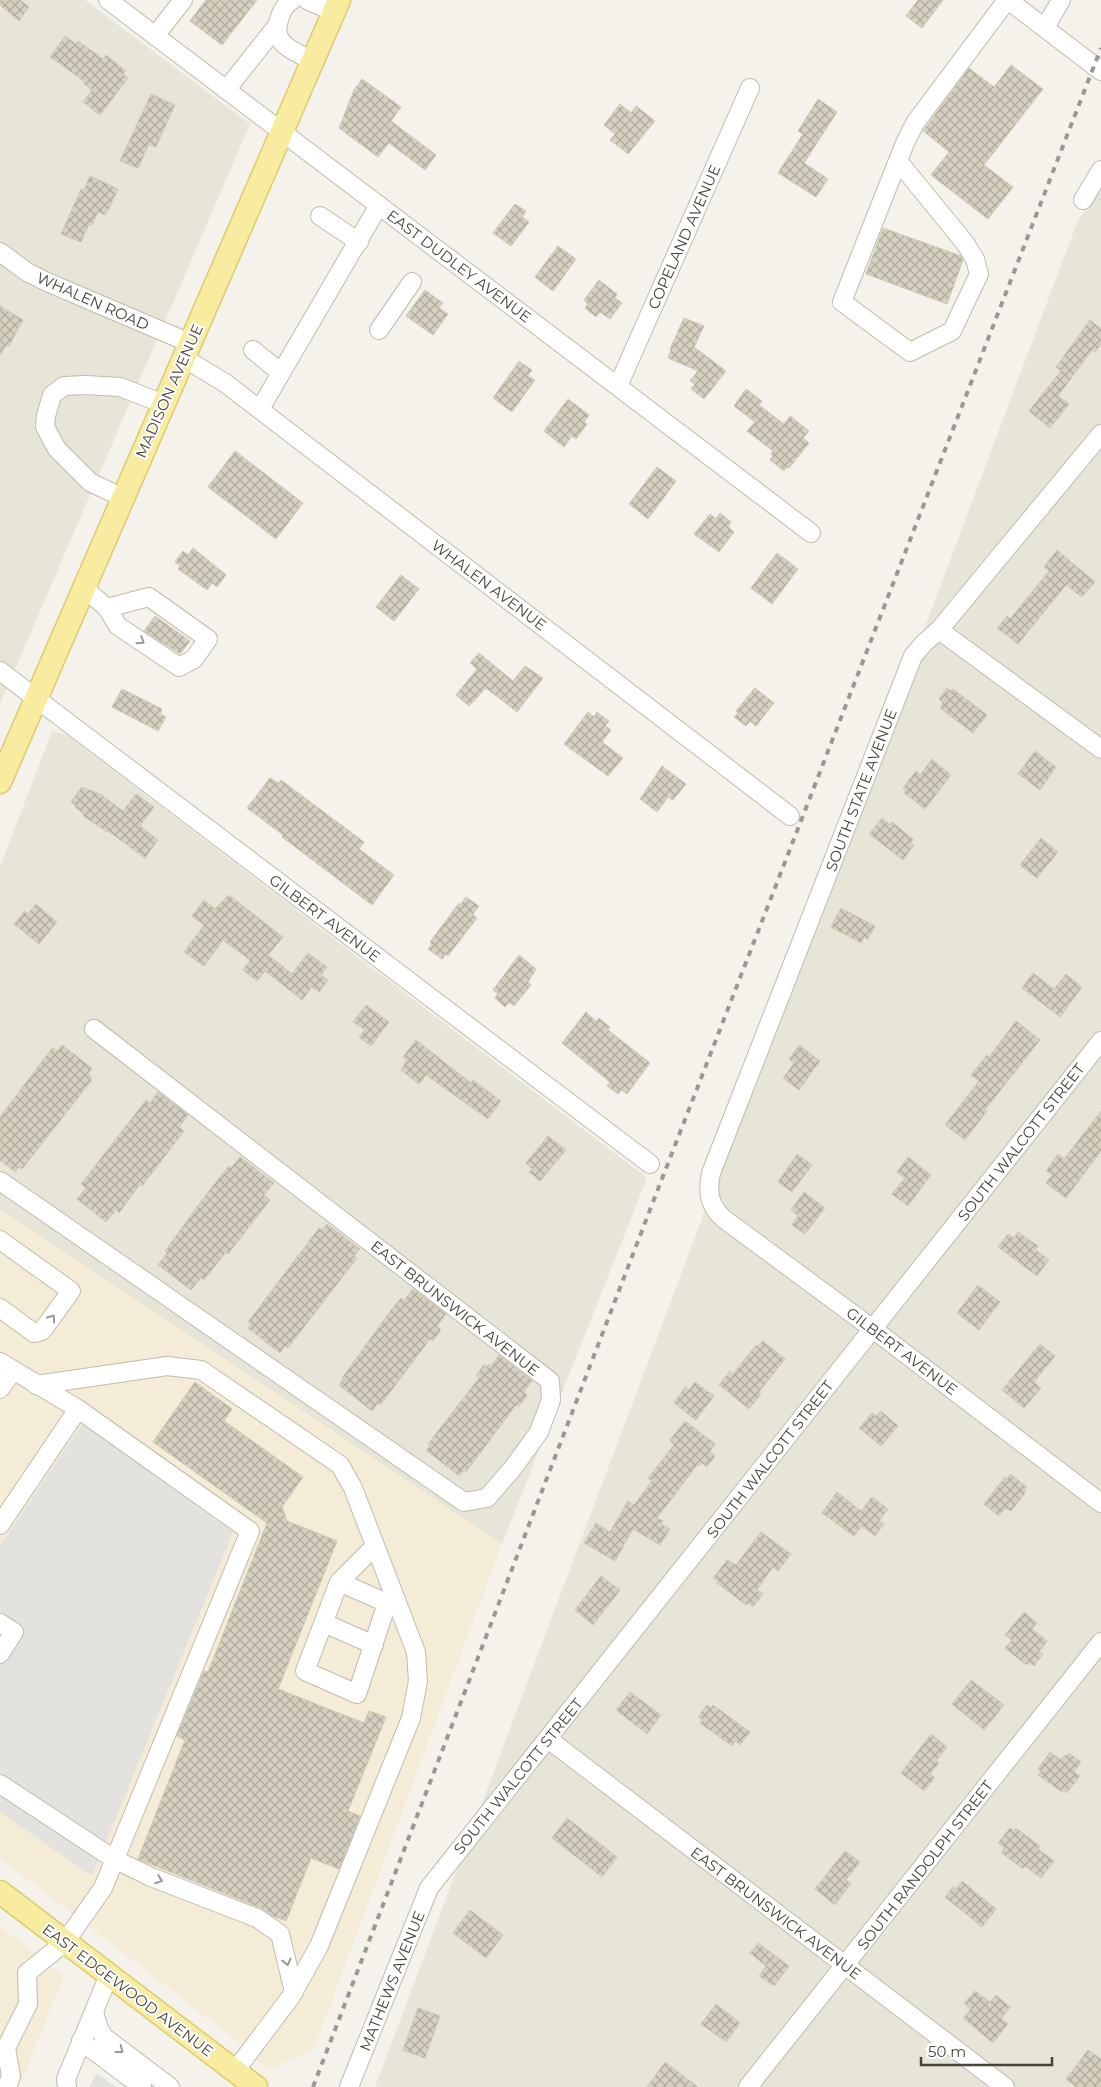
<svg xmlns="http://www.w3.org/2000/svg" width="1101" height="2087" font-family="Montserrat,sans-serif">
<defs>
<pattern id="building-cross-hatch" width="8" height="8" patternUnits="userSpaceOnUse" patternTransform="scale(1.25)"><rect width="8" height="8" fill="#d5d0c0"/><path d="M0 0l8 8M0 8l8-8" fill="none" stroke="#afaa9d"/></pattern>
</defs>
<rect width="100%" height="100%" fill="#f4f2ea"/>
<g fill="#e7e5d8">
<path d="M0,0H85L250,124L0,704Z"/>
<path d="M1101,185V2087H375L1077,223Z"/>
<path d="M52,731L67,735L647,1178L502,1544L0,1209V867Z"/>
</g>
<g fill="#f4ecd7">
<path d="M0,1209L502,1544L314,2049L268,2070L231,2036L0,1858Z"/>
<path d="M0,1926L64,1976L19,2087H0Z"/>
</g>
<g fill="#e3e2de">
<path d="M83,1423L233,1532L92,1876L0,1812V1546Z"/>
<path d="M97,2073L116,2087H89Z"/>
</g>
<g fill="url(#building-cross-hatch)" stroke="#cfc9b4">
<path d="M0,0H20L29,7L19,21L0,5Z"/>
<path d="M206,0H257L222,45L190,21Z"/>
<path d="M918,0H943L922,28L906,16Z"/>
<path d="M65,36L76,44L78,41L103,59L106,55L126,71L123,74L128,78L100,115L83,102L92,90L84,84L85,82L50,57Z"/>
<path d="M1011,65L1043,89L984,165L1013,187L988,219L931,175L949,152L923,131L969,68L994,87Z"/>
<path d="M362,79L401,107L391,121L436,155L425,170L389,143L378,157L339,128L354,90Z"/>
<path d="M151,94L175,105L156,147L149,144L138,168L120,161Z"/>
<path d="M818,99L837,112L804,163L828,179L816,197L778,173L803,134L798,131Z"/>
<path d="M620,104L631,113L636,106L655,121L628,154L610,140L615,134L604,125Z"/>
<path d="M90,176L118,189L108,211L107,210L105,215L98,212L92,225L89,224L81,242L61,234L81,189L84,190Z"/>
<path d="M515,204L526,211L522,217L529,222L511,246L493,233Z"/>
<path d="M883,228L961,256L963,260L947,304L866,274Z"/>
<path d="M558,246L576,259L553,291L535,277Z"/>
<path d="M599,280L617,294L615,298L622,303L610,319L600,312L596,317L585,308L588,304L584,300Z"/>
<path d="M425,290L443,303L439,308L448,314L433,335L406,316Z"/>
<path d="M0,306L23,320L9,346L7,345L0,355Z"/>
<path d="M684,318L704,326L694,347L726,371L704,399L691,389L695,384L690,381L698,371L668,358L671,350L670,349Z"/>
<path d="M1090,320L1101,329V344L1095,352L1092,350L1058,396L1069,404L1050,428L1029,411L1061,371L1056,367Z"/>
<path d="M519,361L532,370L528,376L535,380L512,412L493,398Z"/>
<path d="M746,389L762,401L759,405L784,424L790,416L809,431L803,438L809,443L789,468L787,467L784,471L770,460L773,456L771,454L773,451L747,431L755,422L734,406Z"/>
<path d="M568,399L589,415L584,422L587,424L576,439L572,436L564,447L544,431Z"/>
<path d="M235,451L303,503L276,539L208,487Z"/>
<path d="M657,467L676,481L648,519L629,504Z"/>
<path d="M720,513L731,522L728,527L734,532L719,552L694,534L710,514L716,519Z"/>
<path d="M193,548L226,575L217,587L212,583L207,590L178,569L180,566L175,562L183,551L188,555Z"/>
<path d="M1057,550L1095,582L1082,597L1066,585L1018,644L997,628L1007,616L1010,619L1049,571L1044,567Z"/>
<path d="M777,553L798,569L772,604L751,588Z"/>
<path d="M401,575L419,589L394,621L376,607Z"/>
<path d="M155,616L190,641L180,654L144,631Z"/>
<path d="M479,653L513,681L525,666L543,678L517,712L486,688L469,706L456,695L477,669L470,663Z"/>
<path d="M755,688L774,703L756,726L750,721L746,726L734,717L738,713L736,711Z"/>
<path d="M947,688L951,691L953,689L987,715L973,733L940,708L943,703L939,699Z"/>
<path d="M122,689L162,709L160,714L166,717L158,731L112,707Z"/>
<path d="M588,712L594,717L597,712L609,721L605,726L611,730L602,742L623,758L608,776L564,744Z"/>
<path d="M1035,751L1056,767L1040,790L1018,774Z"/>
<path d="M932,759L951,775L925,809L904,793L906,790L903,788L916,771L920,775Z"/>
<path d="M662,766L686,784L673,800L668,797L657,812L640,799Z"/>
<path d="M270,778L278,783L281,780L364,842L359,849L394,875L372,905L282,837L283,835L247,808Z"/>
<path d="M82,787L100,794L123,811L136,794L154,807L140,826L158,840L145,858L108,831L107,832L83,816L84,814L75,807L76,806L71,802Z"/>
<path d="M882,818L890,825L892,822L913,839L911,842L914,845L903,860L869,834Z"/>
<path d="M1041,838L1058,852L1037,878L1020,865Z"/>
<path d="M229,895L283,937L268,955L292,974L308,953L327,967L321,975L328,980L319,992L312,987L302,1000L265,971L257,981L243,970L250,960L223,940L204,966L184,952L204,925L192,916L204,900L215,909Z"/>
<path d="M466,897L479,906L473,914L477,918L448,956L446,954L442,959L428,949L432,944L430,942L459,903L460,905Z"/>
<path d="M36,904L57,922L39,944L14,924L25,911L28,914Z"/>
<path d="M841,908L875,926L868,939L864,937L861,943L831,927Z"/>
<path d="M519,955L536,969L528,982L531,985L514,1006L509,1002L505,1007L495,998L498,993L493,990Z"/>
<path d="M1033,973L1054,989L1066,974L1082,987L1060,1017L1022,988Z"/>
<path d="M366,1005L389,1022L371,1046L359,1037L365,1030L353,1022Z"/>
<path d="M586,1012L596,1021L599,1018L610,1027L608,1030L650,1063L627,1094L621,1090L618,1094L607,1086L610,1082L562,1043Z"/>
<path d="M1016,1021L1040,1040L985,1110L987,1111L965,1140L945,1125L979,1081L971,1075L987,1055L989,1057Z"/>
<path d="M416,1040L471,1083L473,1080L501,1101L488,1119L426,1075L419,1084L401,1070L407,1060L403,1057Z"/>
<path d="M62,1045L92,1068L88,1074L91,1076L90,1079L92,1080L22,1169L19,1167L15,1172L0,1160V1117L52,1048L58,1051Z"/>
<path d="M799,1045L820,1061L799,1090L783,1078L794,1063L789,1059Z"/>
<path d="M158,1092L188,1115L179,1127L184,1131L142,1186L140,1184L119,1213L116,1210L106,1222L77,1199L86,1188L81,1184L146,1100L150,1103Z"/>
<path d="M1101,1111V1151L1066,1198L1046,1183L1052,1175L1046,1171L1058,1154L1064,1159Z"/>
<path d="M548,1136L566,1150L540,1181L529,1172L532,1169L526,1163Z"/>
<path d="M797,1154L812,1165L792,1192L778,1182Z"/>
<path d="M240,1157L274,1183L264,1195L270,1200L228,1254L226,1252L204,1280L201,1278L191,1290L158,1265L167,1253L165,1251L208,1192L229,1166L231,1168Z"/>
<path d="M908,1157L931,1175L908,1206L892,1194L905,1178L897,1172Z"/>
<path d="M804,1192L825,1208L805,1234L792,1225L798,1216L791,1210Z"/>
<path d="M327,1224L360,1249L354,1256L357,1258L288,1348L285,1346L280,1353L248,1328L251,1324L248,1322L319,1228L322,1230Z"/>
<path d="M1018,1232L1038,1246L1035,1249L1049,1260L1037,1276L998,1247L1008,1234L1014,1238Z"/>
<path d="M978,1285L1000,1302L979,1330L957,1313Z"/>
<path d="M413,1289L446,1314L437,1326L441,1330L433,1341L430,1339L391,1391L380,1405L378,1403L372,1411L339,1385L343,1379L342,1378L391,1310L401,1298L404,1300Z"/>
<path d="M763,1341L785,1359L759,1392L761,1394L749,1409L719,1385L730,1371L733,1374L756,1345L758,1346Z"/>
<path d="M1040,1344L1055,1356L1034,1382L1041,1388L1024,1408L1002,1390Z"/>
<path d="M499,1355L532,1381L524,1391L527,1396L518,1407L516,1405L466,1472L464,1470L459,1476L426,1450L430,1446L428,1444L479,1378L476,1375L484,1365L487,1367L489,1364L491,1366Z"/>
<path d="M195,1382L232,1409L224,1421L303,1477L282,1507L287,1521L337,1541L278,1689L364,1723L369,1711L386,1717L348,1811L360,1816L339,1869L311,1858L286,1921L273,1916L261,1908L138,1859L185,1740L177,1736L204,1671L208,1672L267,1523L153,1442Z"/>
<path d="M695,1382L714,1396L696,1420L674,1403L685,1387L689,1390Z"/>
<path d="M881,1411L898,1426L881,1446L859,1428L872,1413L876,1416Z"/>
<path d="M685,1421L715,1444L710,1451L715,1456L707,1467L702,1463L700,1465L698,1464L657,1518L663,1521L661,1524L670,1529L660,1545L633,1529L615,1561L584,1543L596,1523L610,1532L628,1501L634,1505L652,1481L648,1478L674,1445L670,1440Z"/>
<path d="M1010,1474L1027,1487L1024,1491L1026,1492L1011,1511L1005,1508L999,1516L984,1504L1005,1477L1007,1479Z"/>
<path d="M837,1492L861,1511L872,1497L888,1509L879,1521L884,1524L875,1536L862,1526L854,1536L822,1513Z"/>
<path d="M761,1532L791,1554L778,1571L773,1567L757,1590L763,1594L753,1607L748,1603L746,1605L717,1583L719,1582L713,1578L727,1560L736,1565Z"/>
<path d="M601,1576L620,1590L593,1625L575,1610Z"/>
<path d="M1024,1612L1037,1623L1032,1629L1047,1641L1039,1652L1043,1654L1034,1666L1029,1662L1026,1665L1005,1648L1012,1640L1005,1635Z"/>
<path d="M971,1680L1004,1705L984,1730L952,1704Z"/>
<path d="M630,1692L661,1715L647,1734L616,1710Z"/>
<path d="M707,1705L711,1708L713,1705L750,1732L740,1745L735,1741L732,1746L700,1723L703,1720L698,1717Z"/>
<path d="M931,1734L947,1747L936,1761L939,1763L930,1774L935,1778L924,1791L901,1773Z"/>
<path d="M1050,1752L1061,1760L1065,1755L1066,1756L1069,1753L1081,1762L1074,1772L1080,1776L1067,1793L1063,1790L1062,1792L1038,1775L1041,1771L1038,1769Z"/>
<path d="M567,1818L617,1857L602,1877L552,1838Z"/>
<path d="M1010,1828L1014,1831L1016,1828L1040,1846L1038,1849L1054,1861L1041,1878L1025,1866L1023,1869L1002,1853L1004,1847L998,1843Z"/>
<path d="M845,1851L860,1862L846,1880L851,1883L835,1905L815,1889Z"/>
<path d="M962,1881L996,1909L982,1927L945,1897L953,1887L956,1889Z"/>
<path d="M470,1910L503,1935L486,1958L453,1933Z"/>
<path d="M758,1943L789,1966L775,1985H772L759,1976L766,1966L750,1953Z"/>
<path d="M975,1991L990,2002L996,1995L1010,2007L1001,2019L1008,2024L993,2043L963,2018L971,2009L964,2003Z"/>
<path d="M716,2004L740,2023L726,2042L701,2024Z"/>
<path d="M418,2008L440,2016L425,2058L403,2050Z"/>
<path d="M1088,2050L1101,2059V2087H1076L1066,2079Z"/>
<path d="M665,2062L698,2087H647Z"/>
</g>
<g fill="none" stroke-linecap="round" stroke-linejoin="round">
<g stroke="#bfbbad" stroke-width="20">
<g id="minor">
<path d="M108,0L811,533"/>
<path d="M292,0C285,5 281,12 279,20C270,44 296,52 313,61"/>
<path d="M307,0L334,12"/>
<path d="M1008,0L1101,71"/>
<path d="M1045,28L1061,0"/>
<path d="M155,36L183,0"/>
<path d="M226,90L276,27"/>
<path d="M898,161L965,243L975,259L979,274L952,331L910,352L842,302L905,143L915,123L1007,0"/>
<path d="M1083,200L1101,170"/>
<path d="M320,216L359,242"/>
<path d="M0,252L27,272L47,282L190,343"/>
<path d="M379,330L412,282"/>
<path d="M253,350L280,372"/>
<path d="M184,358L225,383L790,816"/>
<path d="M618,386L750,88"/>
<path d="M260,409L379,205"/>
<path d="M1101,434L939,630L924,643L913,656L711,1173C707,1192 709,1206 724,1219L873,1329L1101,1503"/>
<path d="M123,498L90,482L57,449L45,427L46,416L52,395L64,386L86,385L120,387L164,404"/>
<path d="M84,588L107,608L118,626L179,667L194,659L208,639L149,597L107,608"/>
<path d="M939,630L1101,749"/>
<path d="M0,671L650,1164"/>
<path d="M0,1181L464,1502L487,1498L513,1468L539,1432L551,1400L550,1381L94,1029"/>
<path d="M0,1240L71,1291L42,1331L34,1333L0,1308"/>
<path d="M0,1362L78,1409"/>
<path d="M36,1385L167,1366L201,1370L340,1465L353,1488L416,1652L418,1681L411,1718L319,1946L290,1998L235,2071"/>
<path d="M0,1389L13,1371"/>
<path d="M0,1525L78,1409L250,1531L103,1888L65,1942L27,1973L28,2004L6,2048L11,2076L7,2087"/>
<path d="M339,1582L387,1603L357,1694L305,1671L339,1582L375,1546"/>
<path d="M0,1623L14,1632L0,1654"/>
<path d="M324,1623L374,1645"/>
<path d="M548,1739L1005,2087"/>
<path d="M0,1784L114,1859L151,1877L257,1918L280,1934L294,1992"/>
<path d="M94,2012L99,2029L104,2037L170,2087"/>
<path d="M81,2041L142,2087"/>
<path d="M67,2087L66,2079L109,1975"/>
<path d="M349,2087L429,1888L1101,1041"/>
<path d="M748,2087L1101,1642"/>
</g>
</g>
<g stroke="#dccc70" stroke-width="25">
<g id="major">
<path d="M0,782L339,0"/>
<path d="M0,1892L256,2087"/>
</g>
</g>
<use href="#minor" stroke="#fff" stroke-width="18"/>
<use href="#major" stroke="#f7ec9f" stroke-width="22"/>
<path stroke="#989898" stroke-width="4" stroke-dasharray="6 6" stroke-linecap="butt" d="M313,2087L653,1202L1101,48"/>
</g>
<defs><path id="oneway-chevron" d="M-2-3.5L2.5 0L-2 3.5" fill="none" stroke-width="1.6" stroke-linecap="round" stroke-linejoin="round" transform="scale(1.25)"/></defs>
<g stroke="#9a9892">
<use href="#oneway-chevron" transform="translate(141 641) rotate(34)"/>
<use href="#oneway-chevron" transform="translate(52 1318) rotate(-54)"/>
<use href="#oneway-chevron" transform="translate(159 1880) rotate(21)"/>
<use href="#oneway-chevron" transform="translate(287 1962) rotate(76)"/>
<use href="#oneway-chevron" transform="translate(120 2050) rotate(37)"/>
</g>
<g text-anchor="middle" dominant-baseline="central" stroke-width="4" stroke-linejoin="round" paint-order="stroke">
<g font-size="15" fill="#474438" stroke="#fff">
<text transform="translate(684 237) rotate(-66)">COPELAND AVENUE</text>
<text transform="translate(459 266) rotate(37)">EAST DUDLEY AVENUE</text>
<text transform="translate(93 301) rotate(24)">WHALEN ROAD</text>
<text transform="translate(169 391) rotate(-66)">MADISON AVENUE</text>
<text transform="translate(489 585) rotate(37)">WHALEN AVENUE</text>
<text transform="translate(861 790) rotate(-69)">SOUTH STATE AVENUE</text>
<text transform="translate(325 918) rotate(37)">GILBERT AVENUE</text>
<text transform="translate(1021 1142) rotate(-52)">SOUTH WALCOTT STREET</text>
<text transform="translate(455 1308) rotate(38)">EAST BRUNSWICK AVENUE</text>
<text transform="translate(902 1351) rotate(37)">GILBERT AVENUE</text>
<text transform="translate(770 1459) rotate(-52)">SOUTH WALCOTT STREET</text>
<text transform="translate(518 1776) rotate(-51)">SOUTH WALCOTT STREET</text>
<text transform="translate(925 1865) rotate(-52)">SOUTH RANDOLPH STREET</text>
<text transform="translate(776 1913) rotate(37)">EAST BRUNSWICK AVENUE</text>
<text transform="translate(392 1981) rotate(-68)">MATHEWS AVENUE</text>
<text transform="translate(128 1990) rotate(37)">EAST EDGEWOOD AVENUE</text>
</g>
</g>
<path d="M921 2057v8h131v-8" fill="none" stroke="#474438" stroke-width="2.5"/>
<text x="928" y="2057" font-size="15" fill="#474438" stroke="#ffffff" stroke-width="4" paint-order="stroke">50 m</text>
</svg>
